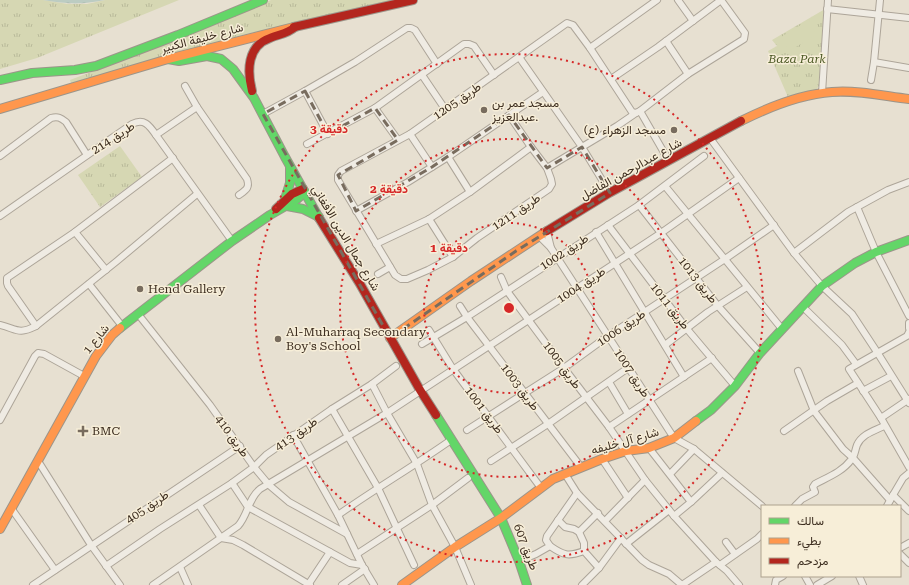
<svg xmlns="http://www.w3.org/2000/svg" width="909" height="585" font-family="'Roboto Serif',Vazirmatn,serif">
<defs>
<pattern id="grass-tufts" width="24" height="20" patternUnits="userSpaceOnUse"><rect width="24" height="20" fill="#d6d7b3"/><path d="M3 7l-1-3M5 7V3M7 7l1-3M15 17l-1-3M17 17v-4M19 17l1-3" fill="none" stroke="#b9b99a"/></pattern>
<pattern id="water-waves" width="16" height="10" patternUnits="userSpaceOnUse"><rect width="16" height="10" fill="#bcccc2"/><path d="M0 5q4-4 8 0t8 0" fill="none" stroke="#a2b0a6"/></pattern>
</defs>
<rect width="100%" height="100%" fill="#e7e0d1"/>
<g fill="url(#grass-tufts)">
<path d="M0,0H43L68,4H87L105,0H179L37,58L0,69Z"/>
<path d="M271,0H392L246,34L71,83L70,80L203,29Z"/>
<path d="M825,9L819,86C813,95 798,95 788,97L768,51L777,46L772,40Z"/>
<path d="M120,146L142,177L100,207L78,175Z"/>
</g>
<path fill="#d6d7b3" d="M809,20L816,35L789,51L781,37Z"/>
<path fill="url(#water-waves)" d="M43,0H105C80,5 68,4 43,0Z"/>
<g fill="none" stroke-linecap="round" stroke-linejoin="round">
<g stroke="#ada599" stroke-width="8">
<g id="street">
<path d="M678,0L693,21"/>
<path d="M827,9L909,18"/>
<path d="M666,41L688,74"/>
<path d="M590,48L657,0"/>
<path d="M519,57L582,147L610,193"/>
<path d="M874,62L909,68"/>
<path d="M422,75L445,109"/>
<path d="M611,79L658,47L721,0"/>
<path d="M871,80L874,62L880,0"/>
<path d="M185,86L197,107L247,179C250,188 246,190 239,195"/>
<path d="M305,91L328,134"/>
<path d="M822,93L828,0"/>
<path d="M375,108L398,140"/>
<path d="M640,111L666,156"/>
<path d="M263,114L305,91L355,62L407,28H411L415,30L437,64"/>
<path d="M509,115L531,147L547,168L551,179L552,184L549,189L477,238L453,257L428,270L407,279H401L395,275L338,180V175L341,171L410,134L567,23L573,25L590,48L632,112L636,113L640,111L688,74L744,39L745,33L721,0"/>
<path d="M410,134L432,167"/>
<path d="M156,135L197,107"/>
<path d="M710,138L794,253L822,286L852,314L877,352L909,403"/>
<path d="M307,144L375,108L464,44H469L474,46L494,75"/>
<path d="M0,156L51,118C58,116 61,118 66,122L87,155"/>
<path d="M448,157L470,192"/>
<path d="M547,168L617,126L636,113"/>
<path d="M665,186L782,329"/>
<path d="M639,205L718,306L760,353"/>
<path d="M857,207L876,252L909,316"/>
<path d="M356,211L408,182L448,157L543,92"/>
<path d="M0,216L132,124C144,118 149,125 156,135L232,241"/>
<path d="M429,219L453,257"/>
<path d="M608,225L687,329L735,386"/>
<path d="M75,232L106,270"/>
<path d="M547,232L551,248"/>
<path d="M596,232L684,377"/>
<path d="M539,236L551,248L674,438L694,449L762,506"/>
<path d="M376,244L429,219L470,192L531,147"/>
<path d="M794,253L848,212L888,190L909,182"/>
<path d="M378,274L390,267"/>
<path d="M501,277L507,291L564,368L609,427L645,480L674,516L716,562L727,571L739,585"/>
<path d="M89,284L122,326"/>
<path d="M460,306L467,317L581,467"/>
<path d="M803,307L842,345L856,364"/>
<path d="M138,314L210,405L254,467L269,485L289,502L347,534"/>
<path d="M909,323V328"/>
<path d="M0,325C17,329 18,335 36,326L117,261L197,194"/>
<path d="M36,326L8,286L7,283V278L75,232L173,158"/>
<path d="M429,330L453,369L541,488"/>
<path d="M909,332L907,336L849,369L881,418L909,467"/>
<path d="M422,344L467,317L639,205L704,156"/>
<path d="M665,345L708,312L747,287"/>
<path d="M798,371L814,411L843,449L853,458L890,500"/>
<path d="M609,382L628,414"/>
<path d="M372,384L387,413L417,464L432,505L455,547L471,585"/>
<path d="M863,391L891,376"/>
<path d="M332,409L378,488L414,565"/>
<path d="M881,418L909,399"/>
<path d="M0,420L35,356L38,353L44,354L84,376"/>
<path d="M609,427L712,358"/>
<path d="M467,430L564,368L608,336L725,259L774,225"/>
<path d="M784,431L827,401L858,383"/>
<path d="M293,435L338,515L362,565L374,585"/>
<path d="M649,448L691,502"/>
<path d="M602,459L628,498"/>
<path d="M38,461L91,545L120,585"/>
<path d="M491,461L548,424L628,368"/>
<path d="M565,474L577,493L642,560L649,565L669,574L682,585"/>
<path d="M670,474L694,449"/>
<path d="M232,483L248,507L350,563L362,565"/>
<path d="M893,495L903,478L909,473"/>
<path d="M199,505L221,538L233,540L243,545L310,585"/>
<path d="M795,506L802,499L815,492L813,487L815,484C828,477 842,472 851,460C855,456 855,450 857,445C862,434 874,431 884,426"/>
<path d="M887,506L893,495L909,511"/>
<path d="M11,508L55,570"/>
<path d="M338,515C375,489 414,466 451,440"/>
<path d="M674,516L691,502L722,473"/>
<path d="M558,520L565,527L574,529L579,532L584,543V551"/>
<path d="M605,521L645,480"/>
<path d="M579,532L598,513"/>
<path d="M726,542L735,554"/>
<path d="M626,544L669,510"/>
<path d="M550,546C563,555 568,557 584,551L599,568"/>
<path d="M900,548L909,543"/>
<path d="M357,554L432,505L468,478"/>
<path d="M900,554L909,563"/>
<path d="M519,561L536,554L550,546L546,540L547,536L577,493"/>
<path d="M720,565L757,539L762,534"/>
<path d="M106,566L160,529L232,483L254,467L266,455L332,409L372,384L396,366"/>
<path d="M180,567L188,585"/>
<path d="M805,576L810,585"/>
<path d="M859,576L863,585"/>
<path d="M33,585L240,446"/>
<path d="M153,585L238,526C248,515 248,499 260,489L387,413L661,233L739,178"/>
<path d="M308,585L330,552"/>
<path d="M342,585L365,569"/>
<path d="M582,585L599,568L621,538"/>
<path d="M682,585L716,562"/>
<path d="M775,585L776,580L783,576"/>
<path d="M817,585L832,576"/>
</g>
</g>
<g stroke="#9c958a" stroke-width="10">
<g id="fast">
<path d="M168,59L179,61L207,56L221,59L233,69L254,98L285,157L319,218"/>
<path d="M0,80L32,73L75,70L96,66L178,35L263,0"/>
<path d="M285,199L290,183V167"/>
<path d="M287,206L303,209L319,217"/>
<path d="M120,328L232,241L270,215L296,200L305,192"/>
<path d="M436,415L501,518L519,561L527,585"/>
<path d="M696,421L711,410L735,386L760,353L822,286L855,263L876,252L909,240"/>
</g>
</g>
<g stroke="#9c958a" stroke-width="10">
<g id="slow">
<path d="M0,109L168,59L294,27"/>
<path d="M741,121C769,107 800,94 832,92C858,90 884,96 909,99"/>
<path d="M390,338L471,281L547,231"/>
<path d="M0,529L96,356L112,335L120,328"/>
<path d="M402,585L455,547L501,518L553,479L602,459L626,451L649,448L674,438L696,421"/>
</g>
</g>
<g stroke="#9c958a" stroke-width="10">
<g id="jam">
<path d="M294,27L413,0"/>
<path d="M252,91C247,71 247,46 270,38C279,34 287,34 295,27"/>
<path d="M276,209L292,194L303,189"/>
<path d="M319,218L360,284L420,390L436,415"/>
<path d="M547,231L609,193L741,121"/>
</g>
</g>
<use href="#street" stroke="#efebe3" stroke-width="6"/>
<use href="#fast" stroke="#63d668" stroke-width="8"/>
<use href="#slow" stroke="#ff974d" stroke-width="8"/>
<use href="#jam" stroke="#b3261e" stroke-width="8"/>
</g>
<path fill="none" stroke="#786c5e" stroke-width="3" stroke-dasharray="8 5" stroke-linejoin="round" d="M305,91L328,134L375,108L398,140L338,175L356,211L432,167L509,115L547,168L582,147L610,193L516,251L390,338L263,114Z"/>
<g fill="none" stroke="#d62828" stroke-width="2" stroke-dasharray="2 4">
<circle cx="509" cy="308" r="85"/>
<circle cx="509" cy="308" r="169"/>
<circle cx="509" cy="308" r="254"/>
</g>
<g fill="#786c5e" stroke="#f7eed8" stroke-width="1.5">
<circle cx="484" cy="110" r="4"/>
<circle cx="674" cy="130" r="4"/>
<circle cx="140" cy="289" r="4"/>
<circle cx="278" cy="339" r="4"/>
<path d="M81 425h4v4h4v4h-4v4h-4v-4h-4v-4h4z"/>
</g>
<g text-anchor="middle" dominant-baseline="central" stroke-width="3" stroke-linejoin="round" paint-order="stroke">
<g font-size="12" fill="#3d2e20" stroke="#f7eed8">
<text transform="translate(202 38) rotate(-15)">شارع خليفة الكبير</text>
<text transform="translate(457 101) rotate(-35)">طريق 1205</text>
<text transform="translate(113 138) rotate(-33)">طريق 214</text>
<text transform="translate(631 169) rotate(-29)">شارع عبدالرحمن الفاضل</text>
<text transform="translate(516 212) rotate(-34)">طريق 1211</text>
<text transform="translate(346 238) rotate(59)">شارع جمال الدين الأفغاني</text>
<text transform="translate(564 252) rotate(-33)">طريق 1002</text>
<text transform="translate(698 280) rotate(52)">طريق 1013</text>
<text transform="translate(581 285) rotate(-33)">طريق 1004</text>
<text transform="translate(670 306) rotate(52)">طريق 1011</text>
<text transform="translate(621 328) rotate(-34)">طريق 1006</text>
<text transform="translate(96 339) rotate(-51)">شارع 1</text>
<text transform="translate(562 365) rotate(54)">طريق 1005</text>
<text transform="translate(632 373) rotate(57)">طريق 1007</text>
<text transform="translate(520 387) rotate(53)">طريق 1003</text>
<text transform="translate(484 410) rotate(53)">طريق 1001</text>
<text transform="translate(296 434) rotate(-35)">طريق 413</text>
<text transform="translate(232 436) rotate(54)">طريق 410</text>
<text transform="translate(625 441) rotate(-16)">شارع آل خليفه</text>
<text transform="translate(147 507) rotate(-34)">طريق 405</text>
<text transform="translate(526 547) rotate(69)">طريق 607</text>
</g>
<g font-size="12" font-style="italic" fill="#4d5a26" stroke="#f7eed8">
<text x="797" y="59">Baza Park</text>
</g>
<g font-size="12" fill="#3d2e20" stroke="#f7eed8" text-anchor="start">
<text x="492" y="103">مسجد عمر بن<tspan x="492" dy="14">عبدالعزيز.</tspan></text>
<text x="666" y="130" text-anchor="end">مسجد الزهراء (ع)</text>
<text x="148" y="289">Hend Gallery</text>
<text x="286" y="332">Al-Muharraq Secondary<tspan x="286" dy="14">Boy's School</tspan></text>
<text x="92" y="431">BMC</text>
</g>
</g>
<circle cx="509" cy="308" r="6" fill="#d62828" stroke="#f7eed8" stroke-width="2"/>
<g font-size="12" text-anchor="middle" font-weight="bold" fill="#d62828" stroke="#f7eed8" stroke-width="3" stroke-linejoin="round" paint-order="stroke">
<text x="329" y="133">3 دقيقة</text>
<text x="389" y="193">2 دقيقة</text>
<text x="449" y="252">1 دقيقة</text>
</g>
<rect x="761" y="505" width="140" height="72" fill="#f7eed8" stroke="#ada18e"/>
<rect x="769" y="518" width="20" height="6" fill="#63d668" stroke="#ada18e"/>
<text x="797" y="525" font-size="12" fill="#3d2e20">سالك</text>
<rect x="769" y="538" width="20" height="6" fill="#ff974d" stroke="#ada18e"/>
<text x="797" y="545" font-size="12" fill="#3d2e20">بطيء</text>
<rect x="769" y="558" width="20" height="6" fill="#b3261e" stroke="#ada18e"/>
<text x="797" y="565" font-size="12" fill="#3d2e20">مزدحم</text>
</svg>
